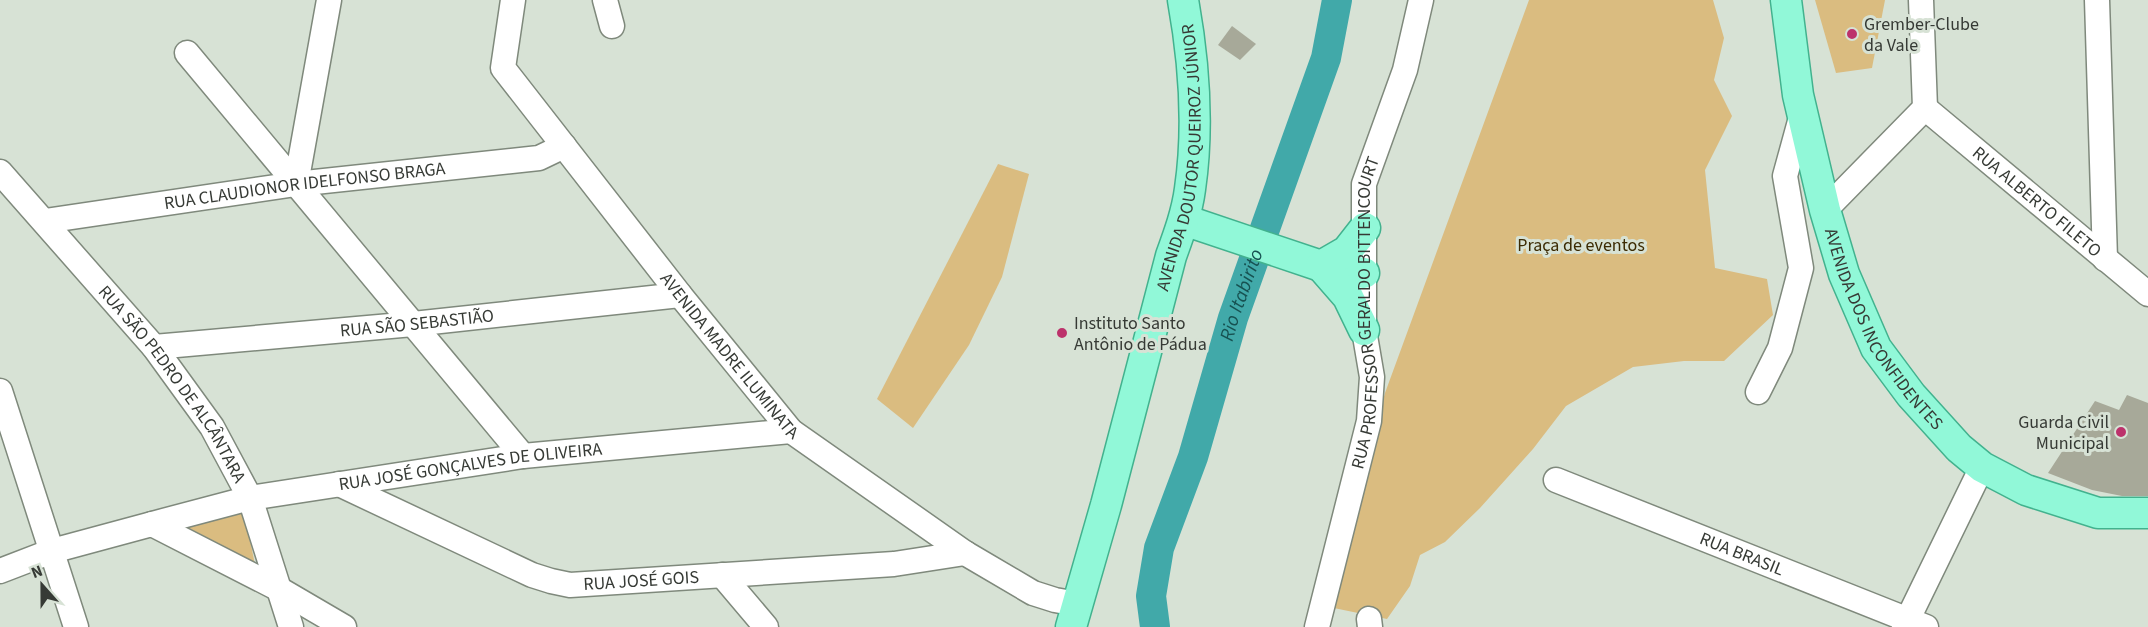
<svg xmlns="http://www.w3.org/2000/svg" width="2148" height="627" font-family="'Source Sans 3',sans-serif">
<rect width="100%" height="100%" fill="#d7e2d5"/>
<g fill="#dabc80">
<path d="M1529,0H1713L1724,38L1714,80L1732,116L1705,170L1715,268L1767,279L1773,315L1724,361H1684L1633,367L1566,406L1533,449L1480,508L1445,542L1420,555L1410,586L1387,619L1329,607L1385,393Z"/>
<path d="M1815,0H1885L1872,68L1836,73Z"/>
<path d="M998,164L1029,174L1002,277L969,345L913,428L877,399Z"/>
<path d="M243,504L256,570L164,525Z"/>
</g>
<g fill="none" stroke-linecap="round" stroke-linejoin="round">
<path stroke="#41a9a9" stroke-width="30" id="s1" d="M1155,627L1151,596L1159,548L1193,457L1233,318L1326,58L1337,0"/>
</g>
<g fill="#a7a999">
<path d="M1232,26L1256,44L1240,60L1218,45Z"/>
<path d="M2127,395L2148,403V496H2122L2092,490L2048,473L2095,401L2119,410Z"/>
</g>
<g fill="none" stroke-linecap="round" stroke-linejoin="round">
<g stroke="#7f897c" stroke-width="27">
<g id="minor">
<path id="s2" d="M513,0L503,68L680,295L791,431L965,553L1033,593L1055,600L1077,604"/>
<path d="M605,0L612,26"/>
<path d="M2097,0L2105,259"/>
<path d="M187,53L523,456"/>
<path id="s3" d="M1925,108L2148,294"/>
<path id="s4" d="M0,172L154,347L212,427L250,498L291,627"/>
<path d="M296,184L329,0"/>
<path d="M1825,210L1925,108L1921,0"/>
<path id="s5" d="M45,221L296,184L539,158L564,146"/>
<path id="s6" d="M154,347L413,324L680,295"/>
<path d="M0,391L76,627"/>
<path d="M1758,392L1780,348L1801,268L1785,176L1802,114"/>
<path id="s7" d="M1556,480L1926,627"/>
<path id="s8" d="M339,484L532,575L551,581L570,585L894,564L965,553"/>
<path id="s9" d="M152,524L250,498L523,456L791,431"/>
<path d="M0,571L52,551L152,524L279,589L344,627"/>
<path d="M722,575L766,627"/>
<path d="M1369,619L1370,627"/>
<path id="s10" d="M1317,627L1369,421L1372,377L1364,330V184L1405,70L1421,0"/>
<path d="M1904,627L1982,467"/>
</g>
</g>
<g stroke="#42b28e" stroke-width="33">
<g id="major">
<path id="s11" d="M1786,0L1798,95L1825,210L1844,274L1876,348L1911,395L1959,448L1982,467L2026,490L2098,513H2148"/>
<path d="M1184,220L1321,266L1364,273"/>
<path d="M1364,330L1348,297L1321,266L1347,251L1365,228"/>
<path id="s12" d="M1071,627L1106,505L1171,256C1179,234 1187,212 1190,189C1199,127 1194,61 1183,0"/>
</g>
</g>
<use href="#minor" stroke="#fff" stroke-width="24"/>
<use href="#major" stroke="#91f8d8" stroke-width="30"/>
</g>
<g fill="#bc326b" stroke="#d7e2d5" stroke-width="2">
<circle cx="1852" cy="34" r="6"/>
<circle cx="1062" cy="333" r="6"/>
<circle cx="2121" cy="432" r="6"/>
</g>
<g text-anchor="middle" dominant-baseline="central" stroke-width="6" stroke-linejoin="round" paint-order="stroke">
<g font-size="18" fill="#363a35" stroke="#d7e2d5" text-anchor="start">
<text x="1864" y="24">Grember-Clube<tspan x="1864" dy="21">da Vale</tspan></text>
<text x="1074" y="323">Instituto Santo<tspan x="1074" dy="21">Antônio de Pádua</tspan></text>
<text x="2109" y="422" text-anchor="end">Guarda Civil<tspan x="2109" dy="21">Municipal</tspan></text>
</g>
<g font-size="18" fill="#363a35" stroke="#d7e2d5">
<text stroke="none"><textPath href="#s12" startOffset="484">AVENIDA DOUTOR QUEIROZ JÚNIOR</textPath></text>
<text stroke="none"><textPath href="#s5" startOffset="262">RUA CLAUDIONOR IDELFONSO BRAGA</textPath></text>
<text stroke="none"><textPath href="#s3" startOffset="146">RUA ALBERTO FILETO</textPath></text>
<text stroke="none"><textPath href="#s10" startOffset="321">RUA PROFESSOR GERALDO BITTENCOURT</textPath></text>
<text stroke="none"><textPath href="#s6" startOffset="264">RUA SÃO SEBASTIÃO</textPath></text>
<text stroke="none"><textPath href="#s11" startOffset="348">AVENIDA DOS INCONFIDENTES</textPath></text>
<text stroke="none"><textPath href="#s2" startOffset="435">AVENIDA MADRE ILUMINATA</textPath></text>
<text stroke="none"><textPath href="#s4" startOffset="274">RUA SÃO PEDRO DE ALCÂNTARA</textPath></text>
<text stroke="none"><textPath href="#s9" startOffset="324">RUA JOSÉ GONÇALVES DE OLIVEIRA</textPath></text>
<text stroke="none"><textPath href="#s7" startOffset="200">RUA BRASIL</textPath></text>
<text stroke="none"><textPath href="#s8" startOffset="324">RUA JOSÉ GOIS</textPath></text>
</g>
<g font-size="18" fill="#3b2a02" stroke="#d7e2d5">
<text x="1581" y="245">Praça de eventos</text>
</g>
<g font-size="20" font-style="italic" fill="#175252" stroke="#d7e2d5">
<text stroke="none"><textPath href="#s1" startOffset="346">Rio Itabirito</textPath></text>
</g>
</g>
<g transform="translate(42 585) rotate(339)" stroke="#d7e2d5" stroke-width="4.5" paint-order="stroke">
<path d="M0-4.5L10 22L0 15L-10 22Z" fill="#363a35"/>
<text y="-9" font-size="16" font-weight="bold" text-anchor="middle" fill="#363a35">N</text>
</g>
</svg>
